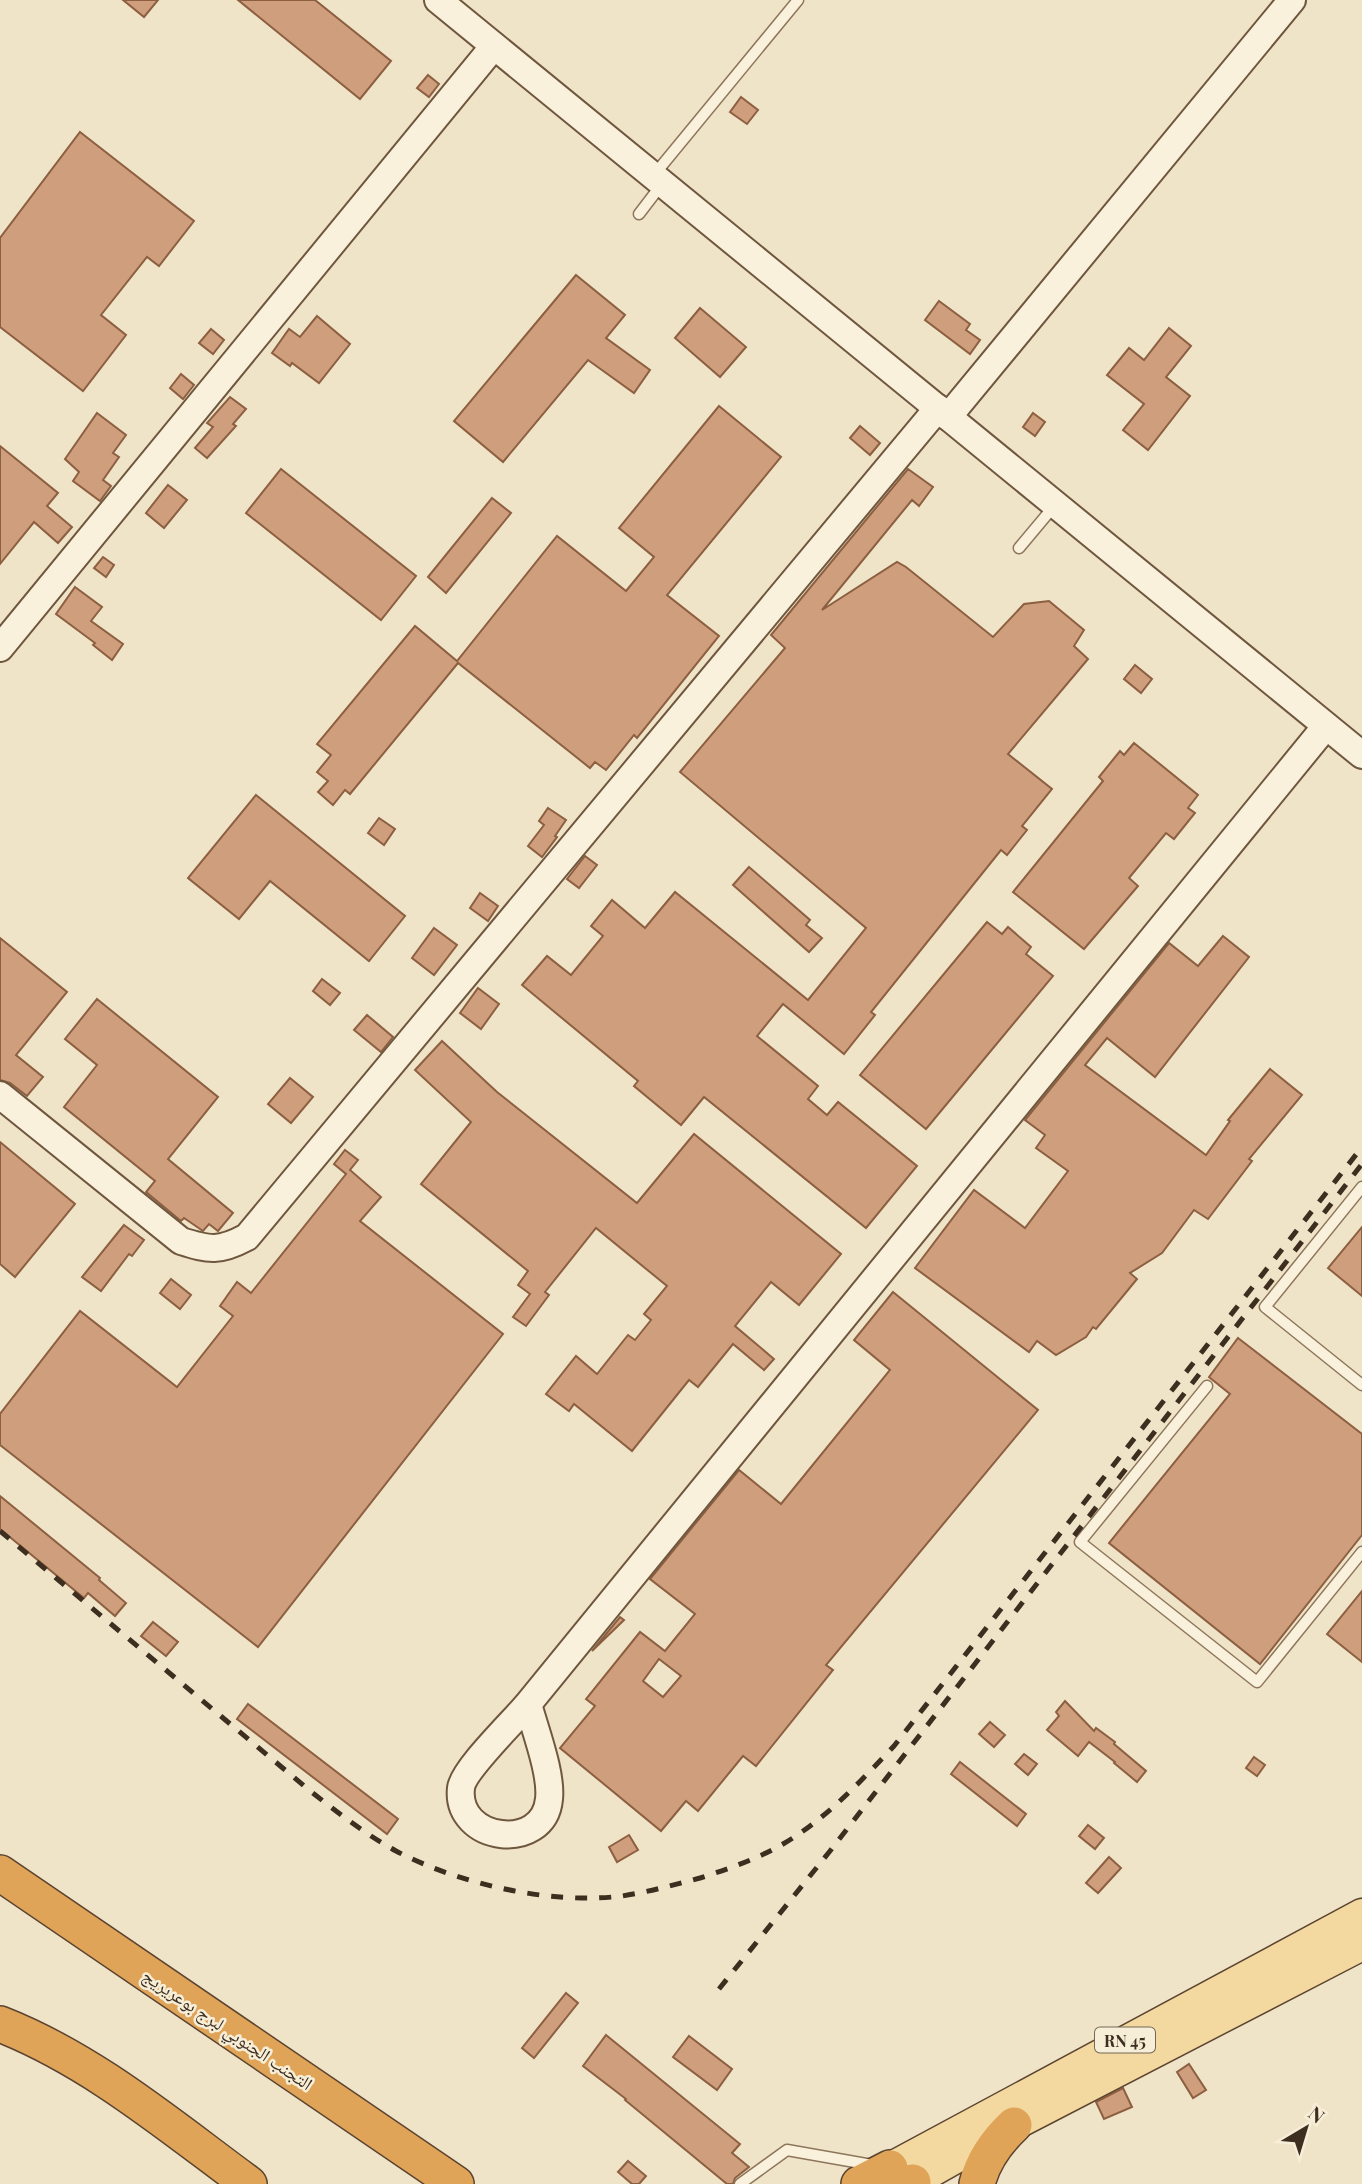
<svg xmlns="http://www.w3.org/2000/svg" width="1362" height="2184" font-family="'Playfair Display','Noto Naskh Arabic',serif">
<rect width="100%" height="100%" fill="#f0e4c8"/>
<g fill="#cf9f7d" stroke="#8d5f41" stroke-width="2" fill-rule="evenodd">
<path d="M123,0H158L144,17Z"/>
<path d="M238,0H315L391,61L360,99Z"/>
<path d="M428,75L439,84L429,97L417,88Z"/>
<path d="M741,97L758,110L747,124L730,112Z"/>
<path d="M80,132L194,221L159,266L147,257L101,315L126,335L83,391L0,327V238Z"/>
<path d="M576,275L625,315L606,338L650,370L634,393L588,360L503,462L454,421Z"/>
<path d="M939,301L970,324L966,330L980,340L970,354L925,320Z"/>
<path d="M700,308L746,347L720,377L675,338Z"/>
<path d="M317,316L350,344L319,383L292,363L290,366L272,353L289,329L300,337Z"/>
<path d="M1169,328L1191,346L1166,377L1190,396L1148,450L1123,430L1144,404L1107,375L1129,348L1144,360Z"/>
<path d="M211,329L224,340L213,354L199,343Z"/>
<path d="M181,374L194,385L183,399L170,388Z"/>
<path d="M230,397L246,409L233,424L236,426L207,458L195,448L213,427L207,423Z"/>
<path d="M719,406L781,457L667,595L719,636L637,738L634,735L606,770L595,762L590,768L458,663L350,794L345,790L333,805L318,792L328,781L317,772L331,755L317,744L415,626L457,661L557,536L626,591L654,557L619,528Z"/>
<path d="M97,413L126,435L113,453L119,457L103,480L111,486L100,501L73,481L79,472L65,459Z"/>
<path d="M1033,413L1045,422L1035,436L1023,427Z"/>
<path d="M860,426L880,443L870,455L850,438Z"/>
<path d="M0,446L58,493L47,506L72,527L58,543L34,522L0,564Z"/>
<path d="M281,469L416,576L381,620L246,513Z"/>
<path d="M908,469L933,487L919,506L912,500L822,610L897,562L906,567L993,637L1024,604L1049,601L1084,630L1074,646L1088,659L1008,754L1052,789L1022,826L1027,830L1007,855L1001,850L871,1012L875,1015L844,1054L783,1004L757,1036L818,1086L808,1099L827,1115L838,1102L917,1166L866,1228L704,1097L681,1125L634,1086L638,1081L522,985L547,956L571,975L603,936L591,926L612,900L645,928L675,892L808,1000L866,928L680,772L785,648L771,635Z"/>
<path d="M168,485L187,500L164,528L146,513Z"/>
<path d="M492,498L511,513L446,593L428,577Z"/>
<path d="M103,557L114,565L106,577L94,568Z"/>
<path d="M75,587L102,607L91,621L123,644L112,660L93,645L95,643L56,614Z"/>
<path d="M1135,665L1152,679L1141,693L1124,679Z"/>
<path d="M1134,743L1198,795L1188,808L1195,813L1174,839L1166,833L1129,878L1138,886L1084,949L1013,892L1103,781L1099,777L1120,751L1124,755Z"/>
<path d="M256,795L405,916L369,961L270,881L239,919L188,878Z"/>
<path d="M548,808L566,820L555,836L557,837L542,857L528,846L544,825L539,821Z"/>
<path d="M379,818L395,829L384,845L368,833Z"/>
<path d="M585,856L597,865L579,888L567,879Z"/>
<path d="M749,867L810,920L806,925L822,938L809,952L733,885Z"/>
<path d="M480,893L498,906L488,921L470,908Z"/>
<path d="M987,922L1002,934L1008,927L1031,947L1026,954L1053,976L926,1129L860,1075Z"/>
<path d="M434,928L457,945L434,975L412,958Z"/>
<path d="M1223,936L1249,957L1155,1077L1107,1038L1085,1065L1206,1155L1230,1121L1228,1120L1270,1069L1302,1095L1249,1159L1252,1161L1208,1219L1194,1210L1162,1253L1130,1273L1137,1279L1096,1329L1093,1327L1086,1337L1056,1355L1037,1341L1029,1352L915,1268L974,1190L1025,1228L1068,1171L1036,1148L1045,1135L1025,1120L1169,943L1198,966Z"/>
<path d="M0,938L67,992L16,1055L43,1077L27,1096L10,1083L0,1080Z"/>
<path d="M322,979L340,993L330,1005L313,991Z"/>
<path d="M478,988L499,1004L481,1029L460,1013Z"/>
<path d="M97,999L218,1097L168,1159L233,1213L218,1231L209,1224L203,1231L184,1218L181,1221L146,1192L155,1181L64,1107L97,1065L65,1039Z"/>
<path d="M367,1015L393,1037L381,1052L354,1030Z"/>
<path d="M442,1041L497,1092L637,1203L694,1134L841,1254L799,1305L771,1282L735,1326L774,1359L764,1370L733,1344L698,1387L689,1380L632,1451L574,1404L569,1411L546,1394L576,1356L597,1374L628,1335L635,1340L651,1320L644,1314L667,1286L596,1228L545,1292L549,1295L526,1326L513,1317L530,1294L518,1285L528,1271L421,1184L471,1122L415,1070Z"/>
<path d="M290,1078L313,1097L291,1123L268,1104Z"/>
<path d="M0,1142L75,1204L15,1277L0,1264Z"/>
<path d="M345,1150L358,1160L350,1170L381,1197L360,1221L503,1334L258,1647L0,1445V1414L80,1311L177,1387L233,1316L220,1306L237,1282L251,1293L346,1174L334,1164Z"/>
<path d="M124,1225L144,1240L132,1256L129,1254L101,1291L82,1277Z"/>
<path d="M1362,1227V1296L1328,1268Z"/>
<path d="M171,1279L191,1295L180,1309L160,1293Z"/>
<path d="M893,1292L1038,1410L826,1665L833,1670L756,1766L743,1756L698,1811L686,1801L661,1831L560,1748L595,1706L586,1699L640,1632L665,1651L695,1614L650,1579L739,1470L781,1504L890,1370L854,1340ZM659,1659L681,1676L663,1697L643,1681Z"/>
<path d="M1238,1338L1362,1434V1535L1260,1664L1109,1543L1230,1394L1209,1377Z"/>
<path d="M0,1496L100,1578L99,1580L126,1603L115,1616L88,1593L84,1598L0,1529Z"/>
<path d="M1362,1591V1662L1327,1634Z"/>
<path d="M620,1617L624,1620L592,1651Z"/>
<path d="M153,1622L178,1642L166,1656L141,1636Z"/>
<path d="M1065,1701L1094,1731L1096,1728L1115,1742L1114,1744L1146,1771L1137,1782L1114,1763L1115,1762L1089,1742L1078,1756L1047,1730L1059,1716L1056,1712Z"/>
<path d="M248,1704L398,1819L387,1834L237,1719Z"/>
<path d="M990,1722L1005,1735L994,1747L979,1734Z"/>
<path d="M1024,1754L1037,1764L1028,1775L1015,1764Z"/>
<path d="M1254,1757L1265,1765L1257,1776L1246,1768Z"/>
<path d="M960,1762L1026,1814L1017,1826L951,1774Z"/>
<path d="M1088,1825L1104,1838L1095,1849L1079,1836Z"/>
<path d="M629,1835L638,1850L617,1862L609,1847Z"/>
<path d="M1109,1857L1121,1868L1098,1893L1086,1883Z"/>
<path d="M566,1993L578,2003L534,2058L522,2048Z"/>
<path d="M606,2035L740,2144L732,2153L749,2167L735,2178L733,2184H727L625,2100L626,2099L583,2066Z"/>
<path d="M689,2036L732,2069L717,2090L673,2057Z"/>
<path d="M1189,2064L1206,2090L1193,2098L1177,2072Z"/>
<path d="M1123,2088L1132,2107L1104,2119L1096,2102Z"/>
<path d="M628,2161L646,2176L639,2184H632L618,2172Z"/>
</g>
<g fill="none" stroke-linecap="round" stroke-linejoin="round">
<g stroke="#8d765c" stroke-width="13">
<g id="lane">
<path d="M654,175L798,0"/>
<path d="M639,214L662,184"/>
<path d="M1019,548L1055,505"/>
<path d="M1362,1187L1265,1307L1362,1385"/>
<path d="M1207,1386L1080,1542L1257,1682L1362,1552"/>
<path d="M740,2184L787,2150L872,2165"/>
</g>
</g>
<g stroke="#6f573f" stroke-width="30">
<g id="secondary">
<path d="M438,0L1362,755"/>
<path d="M948,417L1292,0"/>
<path d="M0,648L494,46"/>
<path d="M0,1095L181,1241C210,1250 219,1252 247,1237L938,408"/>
<path d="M528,1704C535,1730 552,1774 549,1799C544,1853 455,1842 461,1788C463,1770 514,1721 528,1704L1326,726"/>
</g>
</g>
<g stroke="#5b4430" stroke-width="33">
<g id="primary">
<path d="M890,2168L1362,1914"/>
<path d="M913,2182L1014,2125L1362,1945"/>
</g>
</g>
<g stroke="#5b4430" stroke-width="38">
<g id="highway">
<path d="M0,1873L456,2184"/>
<path d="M0,2024C92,2060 170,2126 249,2184"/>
<path d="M859,2184L890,2168"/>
<path d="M909,2184L913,2182"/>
<path d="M977,2184C983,2160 996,2142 1014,2125"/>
</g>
</g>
<use href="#lane" stroke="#faf1dc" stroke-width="10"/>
<use href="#secondary" stroke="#faf1dc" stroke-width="26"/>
<use href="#primary" stroke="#f3d9a0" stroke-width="30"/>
<use href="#highway" stroke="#e0a458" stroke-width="35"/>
<g stroke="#3d2e20" stroke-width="5" stroke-dasharray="12 12" stroke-linecap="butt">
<path d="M0,1531L309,1790C337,1812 365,1834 396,1851C459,1884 551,1905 622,1896C648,1892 674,1885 700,1878C728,1869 757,1859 783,1844C826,1819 860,1782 894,1746L1362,1147"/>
<path d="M719,1989L830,1851L1362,1164"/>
</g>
</g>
<g text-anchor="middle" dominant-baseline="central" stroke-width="5" stroke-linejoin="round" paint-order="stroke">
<rect fill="#f7eed8" stroke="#756857" stroke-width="2" x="1095" y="2027.5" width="60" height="25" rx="5"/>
<g font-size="16" font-weight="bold" fill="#3d2e20">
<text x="1125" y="2040">RN 45</text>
</g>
<g font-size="18" fill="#3d2e20" stroke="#f7eed8">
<text transform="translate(228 2029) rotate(34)">التجنب الجنوبي لبرج بوعريريج</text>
</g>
</g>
<g transform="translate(1306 2128) rotate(38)" stroke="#f7eed8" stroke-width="5" paint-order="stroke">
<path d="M0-5L12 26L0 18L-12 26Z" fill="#3d2e20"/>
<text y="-10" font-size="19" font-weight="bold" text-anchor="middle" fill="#3d2e20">N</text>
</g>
</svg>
